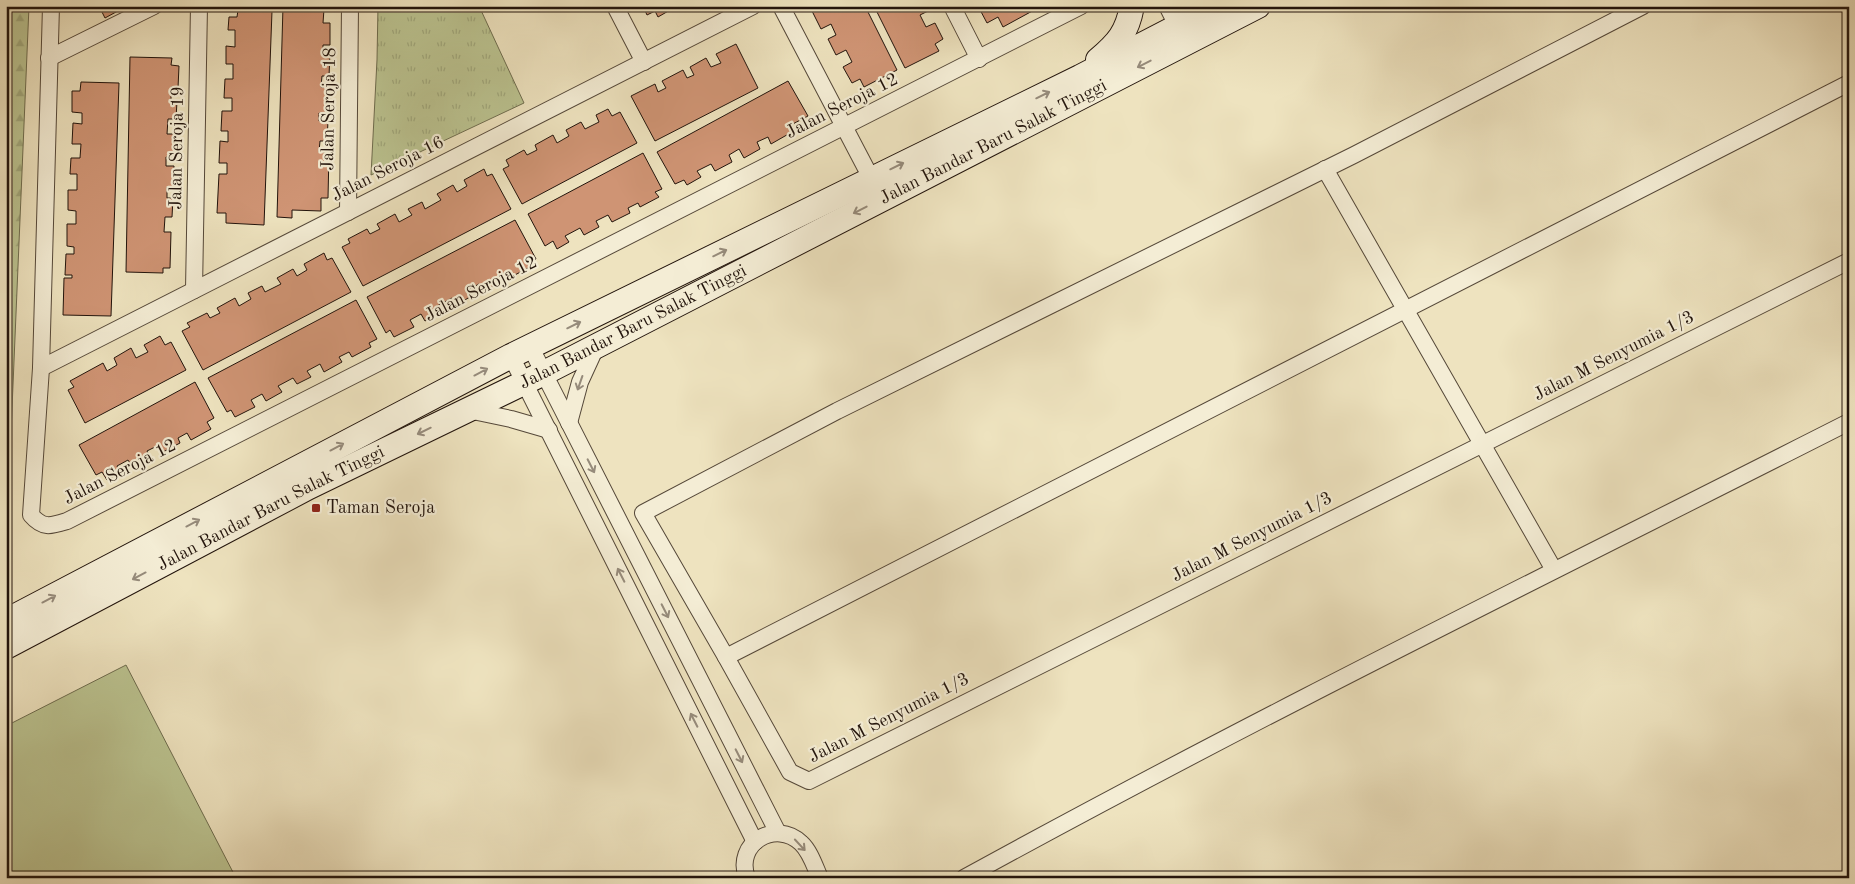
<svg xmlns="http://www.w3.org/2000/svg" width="1855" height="884" font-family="'Old Standard TT',serif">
<defs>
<pattern id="grass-tufts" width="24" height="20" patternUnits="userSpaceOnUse" patternTransform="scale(1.25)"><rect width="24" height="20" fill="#bbc390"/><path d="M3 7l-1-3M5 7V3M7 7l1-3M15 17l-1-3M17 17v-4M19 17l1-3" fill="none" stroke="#a0a77b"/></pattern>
<pattern id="forest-firs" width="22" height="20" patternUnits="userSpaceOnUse" patternTransform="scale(1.25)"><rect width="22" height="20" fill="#bbc390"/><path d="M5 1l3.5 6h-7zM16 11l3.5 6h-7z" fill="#a0a77b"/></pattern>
</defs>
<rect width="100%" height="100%" fill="#eee3bf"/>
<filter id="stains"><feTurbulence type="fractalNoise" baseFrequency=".004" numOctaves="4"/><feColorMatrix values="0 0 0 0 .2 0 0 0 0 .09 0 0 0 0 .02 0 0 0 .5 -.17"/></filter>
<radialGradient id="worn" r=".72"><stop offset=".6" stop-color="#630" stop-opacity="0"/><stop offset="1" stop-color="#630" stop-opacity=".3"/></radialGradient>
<path fill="url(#grass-tufts)" stroke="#6e6c4e" d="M378,6H479L524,103L371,175L377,60Z"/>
<path fill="url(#forest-firs)" stroke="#6e6c4e" d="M6,6H29L6,551Z"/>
<path fill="#bbc390" stroke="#6e6c4e" d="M126,665L236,878H6V726Z"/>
<g fill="#cf9474" stroke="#22140c">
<path d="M99,6H127L105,18Z"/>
<path d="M283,6H332V9H324L323,23H330V45H323V53H330L329,76H322L321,87L330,88L329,114L319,113V121H328L327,141H320L319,152H329L328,198H321V211L292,210V218L277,217Z"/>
<path d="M643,6H677L658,17L655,11L647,15Z"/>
<path d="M812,6H865L897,70L864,87L860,79L852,83L843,67L852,62L846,50L836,55L828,39L836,35L831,24L821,29L810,7Z"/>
<path d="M874,6H928L930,10L920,15L926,27L935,23L943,39L935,44L939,51L905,68Z"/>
<path d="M978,6H1035L1036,9L1003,27L998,17L987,23Z"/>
<path d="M238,10L272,11L264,225L226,223V213H217L219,174H227V163H219L220,141L228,142V131H221L222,111H232V98H224L225,79H233V64H226V46L235,47V30H228L229,17H237Z"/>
<path d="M736,44L758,88L655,141L631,96L655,84L658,92L666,88L662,81L683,70L687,78L694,75L690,67L706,58L711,67L721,63L716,54Z"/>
<path d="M130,57L172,58L171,65L179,66L178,88L171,87V100L177,101L176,119H168L167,134H176V157H166V166H174V187H167V198H173L172,217H165L164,232H171L170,268H163V273L126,272Z"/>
<path d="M788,81L808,116L789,126L792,132L771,144L768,137L757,142L760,149L744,158L739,149L729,155L732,162L715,171L711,164L697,171L701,177L687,185L684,180L675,184L657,152Z"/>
<path d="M81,82L119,83L111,316L63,315L64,278H72V275H65L66,254H74V247L67,246V224H76V211L68,210V190H77V174H70L71,158H80L81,144H72L73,123L82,124V113L72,112V91H80Z"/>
<path d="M608,109L612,116L620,112L637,143L522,204L503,169L509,166L506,160L524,150L527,155L537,150L535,145L553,135L557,143L569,136L566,130L581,122L585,129L599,122L596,115Z"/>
<path d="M643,153L662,189L655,192L659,197L640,207L638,203L628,208L630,213L612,222L608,215L596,221L599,227L584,235L580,228L565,236L569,242L557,249L553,241L545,246L528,214Z"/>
<path d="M484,169L487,176L492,174L511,209L363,286L342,247L350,243L348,239L367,229L370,234L380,229L377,224L395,214L399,222L412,215L408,209L422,202L425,209L441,200L437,194L453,185L457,192L467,186L464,180Z"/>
<path d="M515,220L536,259L528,263L530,267L511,277L508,272L498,277L501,282L483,292L479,284L466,291L470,297L456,305L452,298L437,306L441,312L425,321L421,314L410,320L414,327L394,337L390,330L386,333L367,297Z"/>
<path d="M324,253L327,260L332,258L351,292L203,370L182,331L190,327L187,323L207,313L210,318L220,313L217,308L235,298L239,306L251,299L248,293L262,286L265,292L281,284L277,278L293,269L297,276L307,270L304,264Z"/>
<path d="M356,300L377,339L369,343L371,347L352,357L349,352L339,357L342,362L324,372L320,364L307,371L311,377L297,384L293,378L278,386L282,392L266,401L262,394L251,400L255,407L235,417L231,410L227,412L208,378Z"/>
<path d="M160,336L165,345L171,342L186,370L85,423L68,390L74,387L70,381L103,363L107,371L117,365L114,358L131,348L136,358L148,352L144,345Z"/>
<path d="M195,382L214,418L207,422L211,429L191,440L187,433L178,438L180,443L163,452L159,445L147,451L150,458L132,467L128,460L117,466L120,473L107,480L102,472L96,475L79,445Z"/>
</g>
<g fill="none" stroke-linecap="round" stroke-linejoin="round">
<g stroke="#554839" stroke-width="18">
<g id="minor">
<path d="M51,6L41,368L31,515C43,529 51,526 67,521L1081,6"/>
<path d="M615,6L644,62"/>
<path d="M781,6L871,178"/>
<path d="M952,6L979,59"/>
<path d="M1643,6L1354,155L837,411L643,513L726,657L790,772L809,781L1849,261"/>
<path d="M49,58L154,6"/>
<path d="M1325,169L1554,570"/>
<path d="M348,212L350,6"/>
<path d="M194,290L199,6"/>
<path d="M530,346L778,833"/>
<path d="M511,356L755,842"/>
<path d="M41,368L753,6"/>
<path d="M468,410L511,419L549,430"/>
<path d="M569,423L580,382L597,345"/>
<path d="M726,657L1849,83"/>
<path d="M747,878C734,843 776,819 801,843C810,851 815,867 820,878"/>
<path d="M964,878C1255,718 1553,572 1849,422"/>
</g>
</g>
<g stroke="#554839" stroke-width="23">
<path id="tertiary" d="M1170,6L1187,40"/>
</g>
<g stroke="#22140c" stroke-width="26">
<g id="secondary">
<path d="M1098,60C1118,43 1127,33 1132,6"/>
<path d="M6,621L511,356L1080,77L1217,6"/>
<path id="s1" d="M6,647L309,487L544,373L1258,6"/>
</g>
</g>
<use href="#minor" stroke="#f4edd5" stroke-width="16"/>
<use href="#tertiary" stroke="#f4edd5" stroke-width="21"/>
<use href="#secondary" stroke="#f4edd5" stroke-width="24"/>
</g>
<defs><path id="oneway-shaft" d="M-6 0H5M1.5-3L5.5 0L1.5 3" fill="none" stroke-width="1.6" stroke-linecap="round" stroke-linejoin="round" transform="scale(1.25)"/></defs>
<g stroke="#968b7b">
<use href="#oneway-shaft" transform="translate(1144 64) rotate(153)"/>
<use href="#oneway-shaft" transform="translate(1043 95) rotate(-26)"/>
<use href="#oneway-shaft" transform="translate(897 166) rotate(-26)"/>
<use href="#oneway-shaft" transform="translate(860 210) rotate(153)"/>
<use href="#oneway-shaft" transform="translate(720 253) rotate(-26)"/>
<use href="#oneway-shaft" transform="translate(574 325) rotate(-26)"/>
<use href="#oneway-shaft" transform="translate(481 372) rotate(-28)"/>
<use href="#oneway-shaft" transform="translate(580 383) rotate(109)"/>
<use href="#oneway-shaft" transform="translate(424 431) rotate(154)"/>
<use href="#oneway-shaft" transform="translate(337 447) rotate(-28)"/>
<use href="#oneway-shaft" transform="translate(591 466) rotate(63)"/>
<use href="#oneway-shaft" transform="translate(193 523) rotate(-28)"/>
<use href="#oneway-shaft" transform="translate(621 575) rotate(-117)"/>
<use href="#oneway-shaft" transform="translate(139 576) rotate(152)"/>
<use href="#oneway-shaft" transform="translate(49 599) rotate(-28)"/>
<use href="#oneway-shaft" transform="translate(665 611) rotate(63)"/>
<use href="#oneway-shaft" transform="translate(694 720) rotate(-117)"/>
<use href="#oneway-shaft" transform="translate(739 756) rotate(63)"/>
<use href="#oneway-shaft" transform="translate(800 845) rotate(47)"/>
</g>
<rect fill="#8f2418" stroke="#f4edd5" stroke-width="2" x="311" y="503" width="10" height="10" rx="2.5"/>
<g text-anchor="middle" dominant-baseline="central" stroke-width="4.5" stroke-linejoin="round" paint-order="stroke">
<g font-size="18" fill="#22140c" stroke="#f4edd5">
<text transform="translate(842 106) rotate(-27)">Jalan Seroja 12</text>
<text transform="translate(329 109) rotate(-89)">Jalan Seroja 18</text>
<text stroke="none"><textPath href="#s1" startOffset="1109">Jalan Bandar Baru Salak Tinggi</textPath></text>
<text transform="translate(177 148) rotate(-89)">Jalan Seroja 19</text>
<text transform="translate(388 169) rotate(-27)">Jalan Seroja 16</text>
<text transform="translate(481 289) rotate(-27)">Jalan Seroja 12</text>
<text stroke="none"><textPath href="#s1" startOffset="704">Jalan Bandar Baru Salak Tinggi</textPath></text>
<text transform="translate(1614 356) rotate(-27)">Jalan M Senyumia 1/3</text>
<text transform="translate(120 472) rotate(-27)">Jalan Seroja 12</text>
<text stroke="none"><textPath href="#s1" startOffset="299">Jalan Bandar Baru Salak Tinggi</textPath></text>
<text transform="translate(1252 537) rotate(-27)">Jalan M Senyumia 1/3</text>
<text transform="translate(889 718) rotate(-27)">Jalan M Senyumia 1/3</text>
</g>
<g font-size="18" fill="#22140c" stroke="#f4edd5" text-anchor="start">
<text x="326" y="508">Taman Seroja</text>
</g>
</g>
<rect width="1855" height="884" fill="none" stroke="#eee3bf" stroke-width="25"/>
<rect x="8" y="8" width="1840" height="869" fill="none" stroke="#22140c" stroke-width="2.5"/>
<rect x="12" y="12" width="1830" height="859" fill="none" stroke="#22140c"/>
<rect width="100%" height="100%" filter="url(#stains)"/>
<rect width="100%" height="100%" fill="url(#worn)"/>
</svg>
